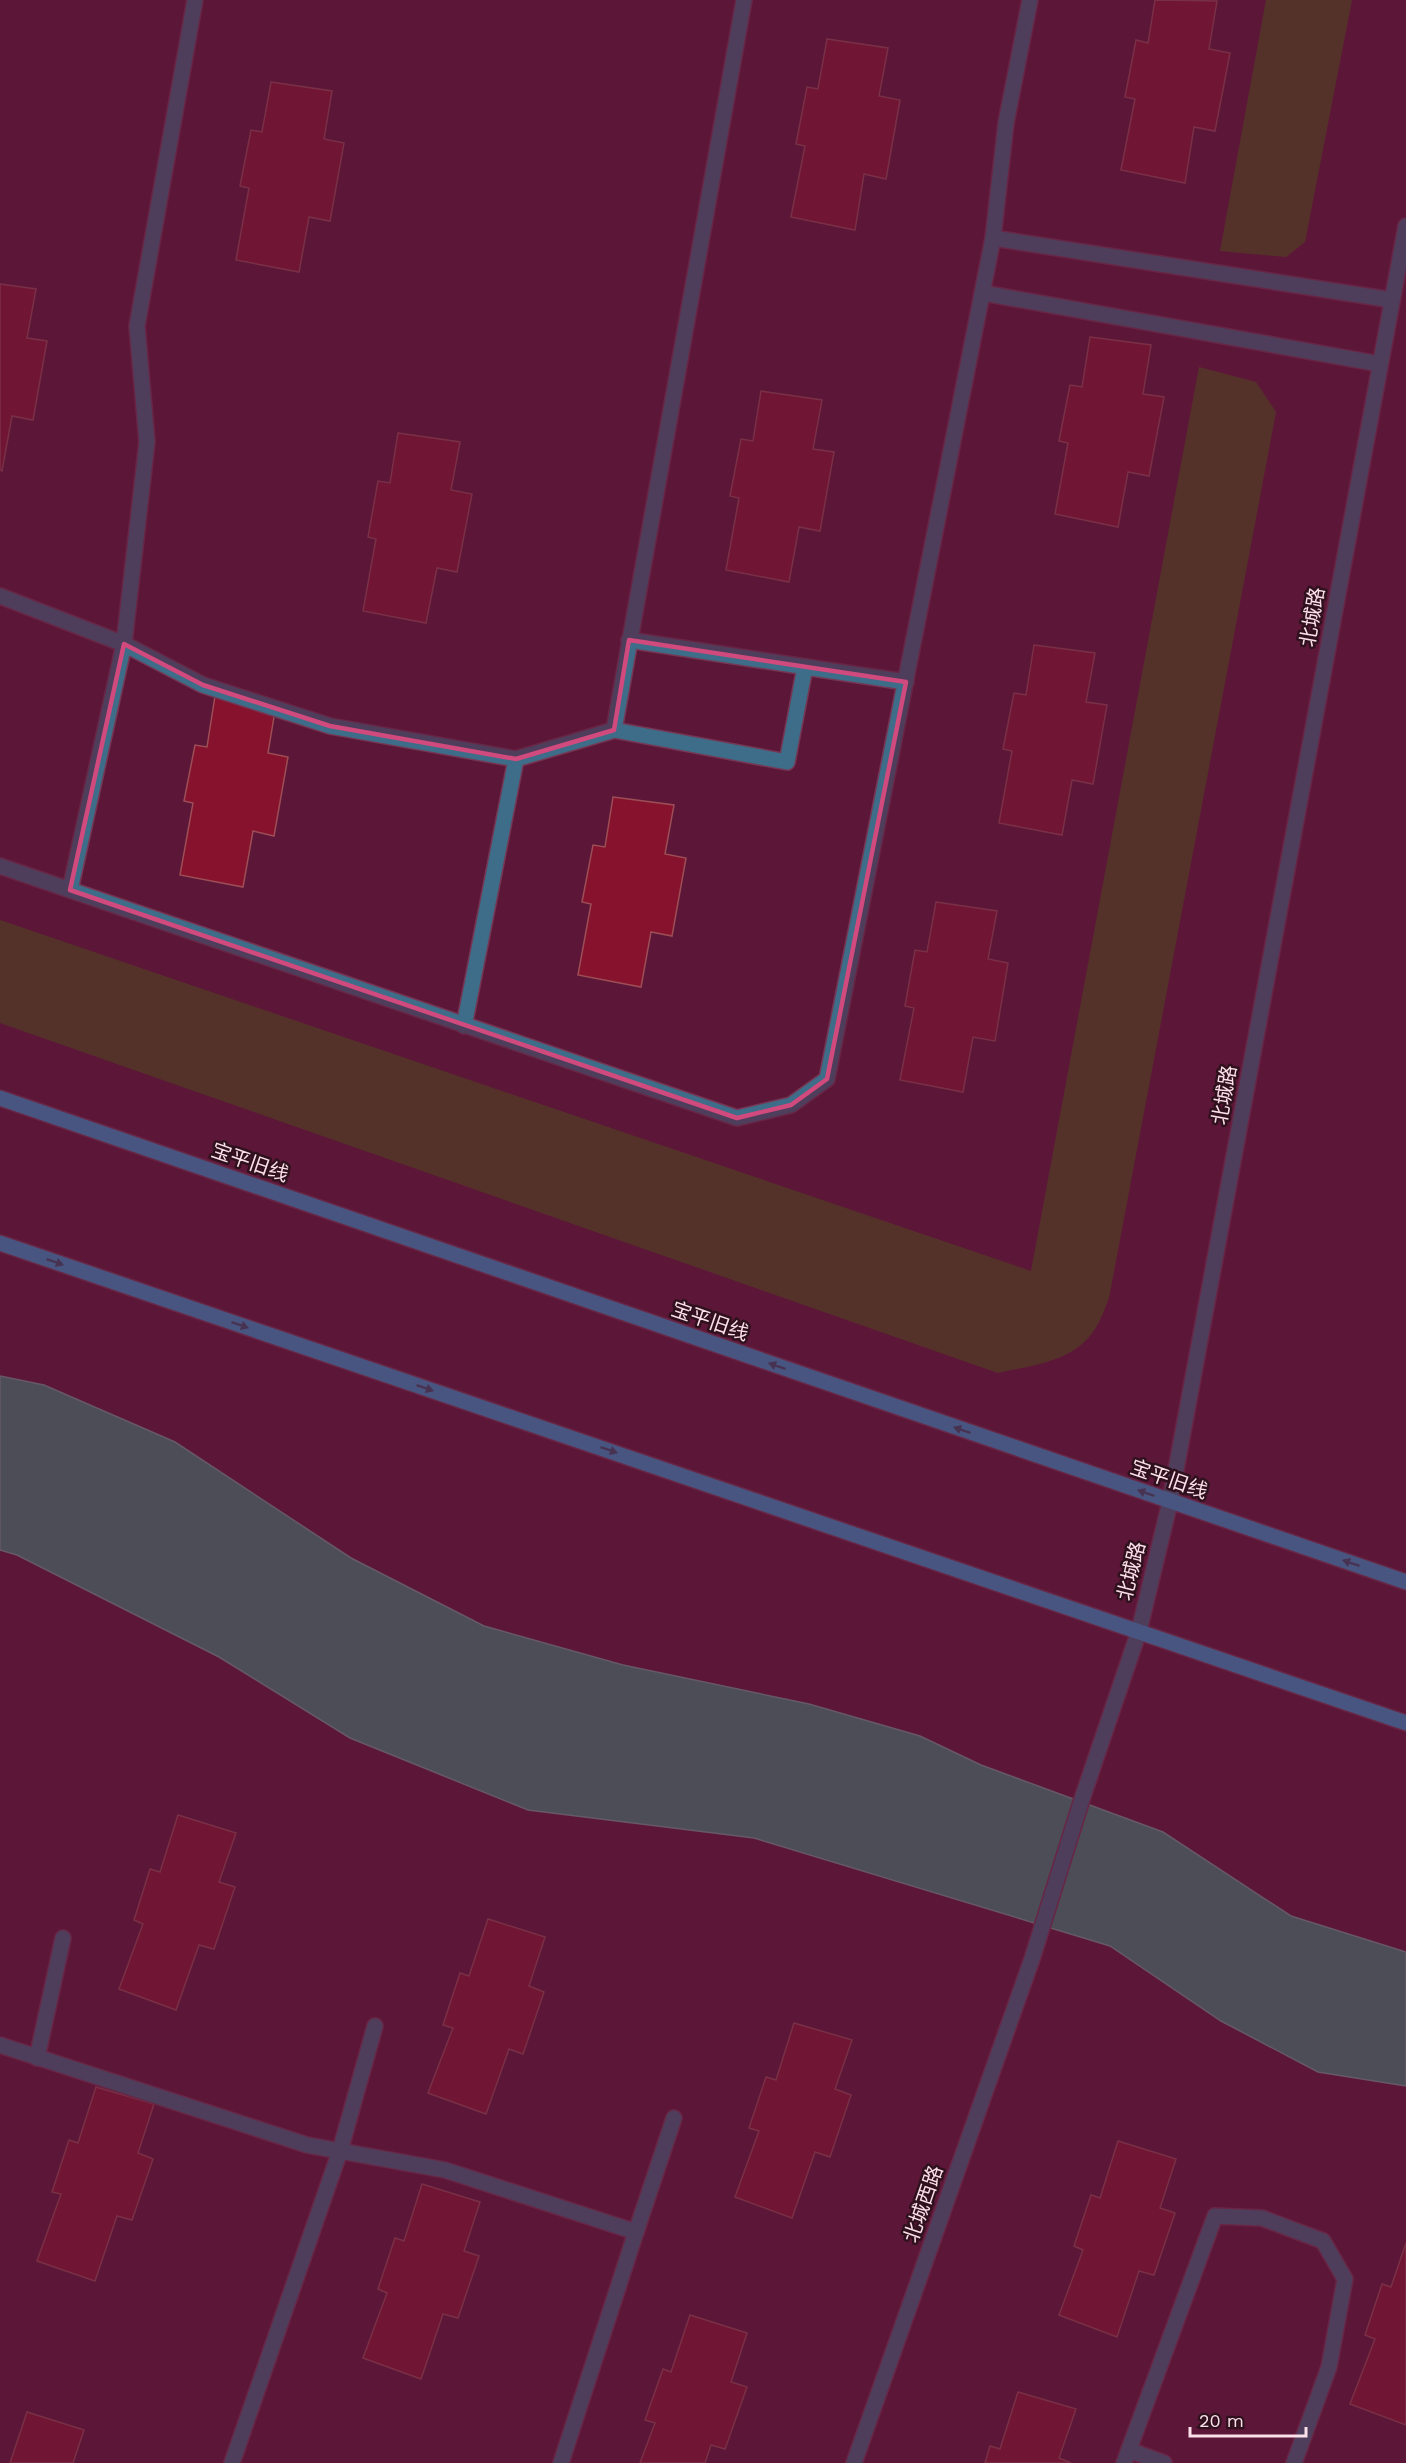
<svg xmlns="http://www.w3.org/2000/svg" width="1406" height="2463" font-family="'Work Sans','Noto Sans SC',sans-serif">
<rect width="100%" height="100%" fill="#5c1738"/>
<g fill="#4c5218">
<path d="M1266,0H1352L1305,242L1286,257L1220,251Z"/>
<path d="M1199,367L1256,382L1276,412L1109,1298C1105,1308 1101,1320 1095,1329C1074,1362 1033,1365 998,1373L0,1023V920L1031,1271Z"/>
</g>
<path fill="#388f7b" stroke="#72a79c" stroke-width="1.5" d="M0,1376L44,1385L175,1442L351,1558L484,1626L623,1665L809,1704L920,1736L981,1765L1163,1832L1291,1916L1406,1952V2086L1318,2072L1221,2021L1110,1946L754,1838L528,1810L350,1738L219,1657L17,1555L0,1550Z"/>
<g fill="#87122e" stroke="#9c4d55" stroke-width="1.5">
<path d="M1155,0L1217,1L1209,49L1230,53L1215,131L1194,127L1185,183L1121,170L1135,99L1125,97L1136,40L1148,43Z"/>
<path d="M827,39L888,48L879,96L900,100L886,179L864,174L855,230L791,217L805,146L796,144L807,87L818,89Z"/>
<path d="M271,82L332,91L324,139L344,143L330,221L309,217L299,272L236,260L249,188L240,186L251,130L262,132Z"/>
<path d="M0,284L36,289L27,338L47,341L33,420L12,416L2,471L0,470Z"/>
<path d="M1090,337L1151,345L1143,394L1164,397L1149,476L1128,472L1118,527L1055,514L1068,443L1059,441L1070,385L1082,387Z"/>
<path d="M761,391L822,400L813,449L834,452L820,531L799,527L789,582L726,570L739,498L730,496L741,439L753,441Z"/>
<path d="M398,433L460,442L451,490L472,494L457,572L437,568L426,623L363,611L376,539L368,537L378,481L390,483Z"/>
<path d="M1034,645L1095,653L1086,702L1107,705L1093,784L1072,780L1062,835L999,823L1012,751L1003,749L1014,693L1026,695Z"/>
<path d="M215,696L276,705L268,753L288,757L274,836L253,831L243,887L180,875L193,803L184,801L195,745L207,747Z"/>
<path d="M613,797L674,805L665,854L686,858L672,936L651,932L641,987L578,975L591,904L582,902L593,845L605,847Z"/>
<path d="M936,902L997,911L988,959L1008,963L995,1041L973,1037L963,1092L900,1080L914,1008L905,1006L915,950L927,952Z"/>
<path d="M178,1815L236,1833L219,1882L235,1887L214,1949L199,1945L176,2010L119,1989L143,1924L134,1920L150,1869L160,1872Z"/>
<path d="M488,1919L545,1937L529,1986L544,1992L523,2054L509,2049L486,2114L428,2093L453,2028L443,2025L460,1973L469,1976Z"/>
<path d="M794,2023L852,2040L835,2089L851,2095L830,2157L815,2152L792,2218L735,2197L759,2131L749,2128L766,2077L776,2080Z"/>
<path d="M96,2087L154,2104L138,2153L153,2159L132,2220L117,2216L95,2281L37,2261L61,2194L52,2192L69,2140L78,2143Z"/>
<path d="M1118,2141L1176,2159L1160,2208L1175,2213L1154,2275L1139,2271L1117,2337L1059,2315L1083,2250L1074,2246L1091,2195L1100,2198Z"/>
<path d="M422,2184L480,2202L464,2251L479,2256L458,2318L443,2314L421,2379L363,2358L387,2293L378,2289L395,2238L404,2241Z"/>
<path d="M1406,2243V2425L1350,2404L1375,2339L1365,2335L1382,2284L1391,2287Z"/>
<path d="M690,2315L747,2333L731,2382L747,2387L725,2449L711,2445L705,2463H640L655,2423L645,2420L663,2369L671,2372Z"/>
<path d="M1018,2392L1076,2409L1059,2458L1071,2463H985L990,2446L1000,2449Z"/>
<path d="M27,2412L84,2430L73,2463H10Z"/>
</g>
<g fill="none" stroke-linecap="round" stroke-linejoin="round">
<g stroke="#753754" stroke-width="18">
<g id="minor">
<path d="M993,238L1392,300"/>
<path d="M983,293L1380,364"/>
<path d="M0,596L124,644L203,685L330,726L516,759L614,730L787,762L805,667L906,682"/>
<path d="M629,640L813,668"/>
<path d="M614,730L744,0"/>
<path d="M0,866L737,1118L791,1105L827,1079L993,238L1006,123L1030,0"/>
<path d="M70,890L124,644L147,442L137,326L195,0"/>
<path d="M464,1026L516,759"/>
<path d="M0,2045L307,2145L445,2170L636,2232L561,2463"/>
<path d="M37,2058L63,1938"/>
<path d="M636,2232L674,2118"/>
<path d="M1129,2450L1164,2463"/>
<path d="M232,2463L340,2151L375,2026"/>
<path d="M854,2463L1032,1959L1083,1796L1139,1631L1170,1502L1406,226"/>
<path d="M1124,2463L1215,2216L1262,2218L1323,2241L1345,2279L1329,2367L1294,2463"/>
</g>
</g>
<g stroke="#753754" stroke-width="18">
<g id="major">
<path d="M0,1098L1406,1582"/>
<path d="M0,1243L1406,1723"/>
</g>
</g>
<use href="#minor" stroke="#3d6d88" stroke-width="15"/>
<use href="#major" stroke="#31a1d9" stroke-width="15"/>
</g>
<defs><path id="oneway-solid" d="M-6-.8H1V-3.2L6.5 0L1 3.2V.8H-6Z" transform="scale(1.5)"/></defs>
<g fill="#305272">
<use href="#oneway-solid" transform="translate(55 1262) rotate(19)"/>
<use href="#oneway-solid" transform="translate(240 1325) rotate(19)"/>
<use href="#oneway-solid" transform="translate(777 1366) rotate(-161)"/>
<use href="#oneway-solid" transform="translate(425 1388) rotate(19)"/>
<use href="#oneway-solid" transform="translate(962 1430) rotate(-161)"/>
<use href="#oneway-solid" transform="translate(609 1450) rotate(19)"/>
<use href="#oneway-solid" transform="translate(1146 1493) rotate(-161)"/>
<use href="#oneway-solid" transform="translate(1351 1563) rotate(-161)"/>
</g>
<path d="M0 0H1406V2463H0ZM629,640L906,682L827,1079L791,1105L737,1118L70,890L124,644L203,685L330,726L516,759L614,730Z" fill="#5c1738" fill-opacity=".55" fill-rule="evenodd"/>
<path fill="none" stroke="#d04a7e" stroke-width="4.5" stroke-linejoin="round" d="M629,640L906,682L827,1079L791,1105L737,1118L70,890L124,644L203,685L330,726L516,759L614,730Z"/>
<g text-anchor="middle" dominant-baseline="central" stroke-width="5" stroke-linejoin="round" paint-order="stroke">
<g font-size="20" fill="#fbe0e9" stroke="#2f111e">
<text transform="translate(1312 617) rotate(-80)">北城路</text>
<text transform="translate(1224 1095) rotate(-80)">北城路</text>
<text transform="translate(250 1162) rotate(19)">宝平旧线</text>
<text transform="translate(710 1321) rotate(19)">宝平旧线</text>
<text transform="translate(1169 1479) rotate(19)">宝平旧线</text>
<text transform="translate(1131 1571) rotate(-76)">北城路</text>
<text transform="translate(923 2204) rotate(-71)">北城西路</text>
</g>
</g>
<path d="M1190 2427v9h116v-9" fill="none" stroke="#fbe0e9" stroke-width="3"/>
<text x="1199" y="2427" font-size="18" fill="#fbe0e9" stroke="#2f111e" stroke-width="4.5" paint-order="stroke">20 m</text>
</svg>
